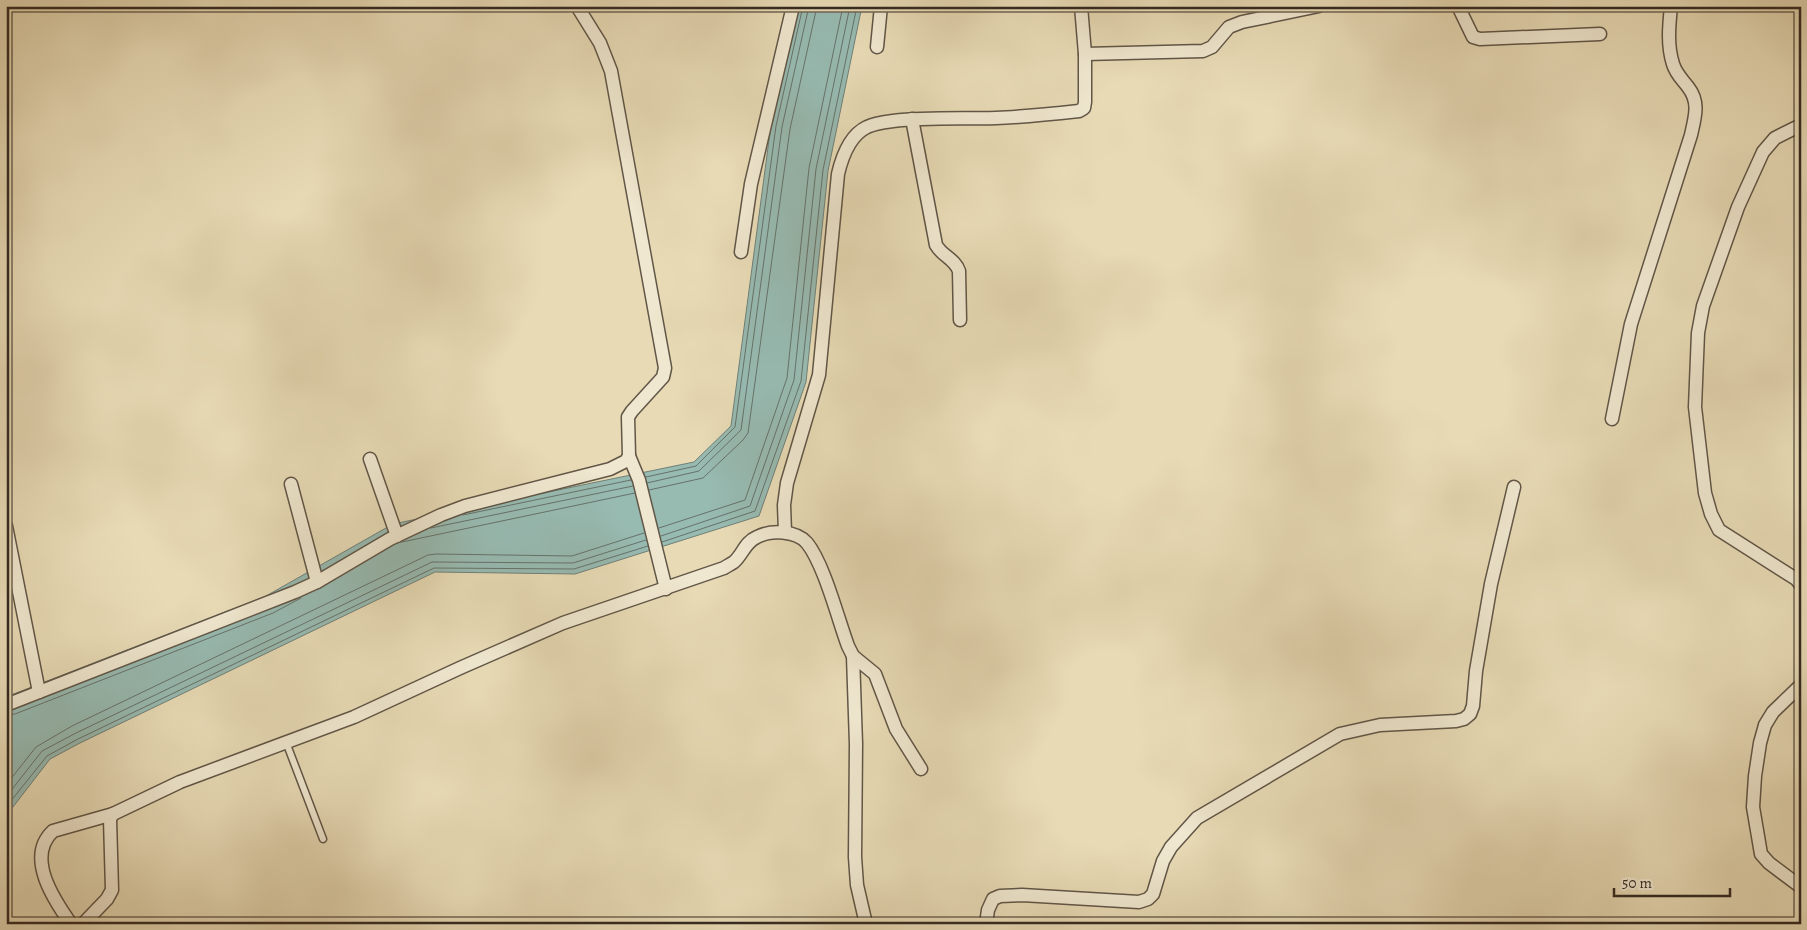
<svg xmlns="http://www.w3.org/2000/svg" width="1807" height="930" font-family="Alegreya,serif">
<rect width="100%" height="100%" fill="#e7dab5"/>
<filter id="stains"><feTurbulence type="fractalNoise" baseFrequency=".004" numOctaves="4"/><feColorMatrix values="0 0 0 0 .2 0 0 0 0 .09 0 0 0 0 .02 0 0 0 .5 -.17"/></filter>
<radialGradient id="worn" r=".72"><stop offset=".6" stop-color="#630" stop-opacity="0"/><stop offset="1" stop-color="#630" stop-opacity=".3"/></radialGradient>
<path fill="#97bab1" stroke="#6f8078" d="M798,6H862L828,171L806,382L759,516L575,574L435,572L80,743L50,759L6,816V697L266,596L393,524L694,462L731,426L771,125Z"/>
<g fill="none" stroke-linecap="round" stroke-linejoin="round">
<g stroke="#66726a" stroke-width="1">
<path d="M646,477L696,466L735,427L776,126L803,6"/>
<path d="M647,483L699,471L741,430L782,127L809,6"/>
<path d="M649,490L703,478L743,440L748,433L790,129L817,6"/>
<path d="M463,515L631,480"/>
<path d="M431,528L633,486"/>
<path d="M659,528L745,500L787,378L809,168L843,6"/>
<path d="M661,536L750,506L794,380L816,169L850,6"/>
<path d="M402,542L635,493"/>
<path d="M662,542L755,511L801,381L823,170L857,6"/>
<path d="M6,715L15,714L273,613L301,598"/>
<path d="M6,785L36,747L72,726L428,555L436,554L572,556L644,533"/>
<path d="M6,797L42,751L76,733L432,562L573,563L646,540"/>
<path d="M6,807L47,756L78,739L434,568L574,569L648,546"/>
</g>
<g stroke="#615647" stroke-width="9">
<path id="service" d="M286,742L323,839"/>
</g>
<g stroke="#615647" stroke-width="15">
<g id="minor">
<path d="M1458,6L1473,37L1480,39L1600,34"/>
<path d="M877,47L881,6"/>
<path d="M1085,54L1203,51L1212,47L1229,27L1242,22L1319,6"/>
<path d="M912,119L936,245C942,256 955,259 959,271L960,320"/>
<path d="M1801,125L1775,138L1763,152L1738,207L1703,306L1698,333L1695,407L1705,493L1711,514L1719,530L1796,579L1801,585"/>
<path d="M741,252L751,184L793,6"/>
<path d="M1612,419L1631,324L1691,135C1695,117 1700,102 1688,87C1682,79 1676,74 1673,64C1667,45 1669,26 1671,6"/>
<path d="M629,456L639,480L666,589"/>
<path d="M370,459L397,536"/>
<path d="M291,484L317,582"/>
<path d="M6,526L39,692"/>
<path d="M785,532L784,505L787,483L819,375L838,174C842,157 850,135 867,127C875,123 885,122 893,121C927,117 961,119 996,118C1023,117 1051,114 1079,111L1084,108L1085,102V54L1081,6"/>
<path d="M853,656L856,744L855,857L857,885L866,924"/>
<path d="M1801,685L1773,712L1765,725L1760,743L1755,776L1753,807L1761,854L1769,863L1801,887"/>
<path d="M6,705L295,592L317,582L390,539L441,515L465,506L610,469L626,461L629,456L628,417L632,411L663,377L665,368L611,71L600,43L577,6"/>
<path d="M71,924C54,900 25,857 53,831L113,814"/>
<path d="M83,924L107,899L112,890L110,819L113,814L180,782L354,717L460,668L563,623L724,568C727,566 731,564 734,562C743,554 745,542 757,537C770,530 796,530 807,543C824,564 838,619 848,646L853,656L875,674L896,729L921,769"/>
<path d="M986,924L988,910L993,899L1000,896L1022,895L1139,902L1148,899L1153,894L1163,861L1171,847L1197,818L1340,734L1380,725L1456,721L1464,719L1470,714L1473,706L1476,671L1491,584L1514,487"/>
</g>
</g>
<use href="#service" stroke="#efe7cf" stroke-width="6"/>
<use href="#minor" stroke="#efe7cf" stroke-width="12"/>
</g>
<rect width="1807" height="930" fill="none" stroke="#e7dab5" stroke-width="25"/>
<rect x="8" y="8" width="1792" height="915" fill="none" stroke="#342a22" stroke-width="2.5"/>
<rect x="12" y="12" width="1782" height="905" fill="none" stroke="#342a22"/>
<path d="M1614 888v8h116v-8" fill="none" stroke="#342a22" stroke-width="2.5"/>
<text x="1622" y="888" font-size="15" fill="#342a22" stroke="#efe7cf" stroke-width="4" paint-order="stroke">50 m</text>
<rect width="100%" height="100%" filter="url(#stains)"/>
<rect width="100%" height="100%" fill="url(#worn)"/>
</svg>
